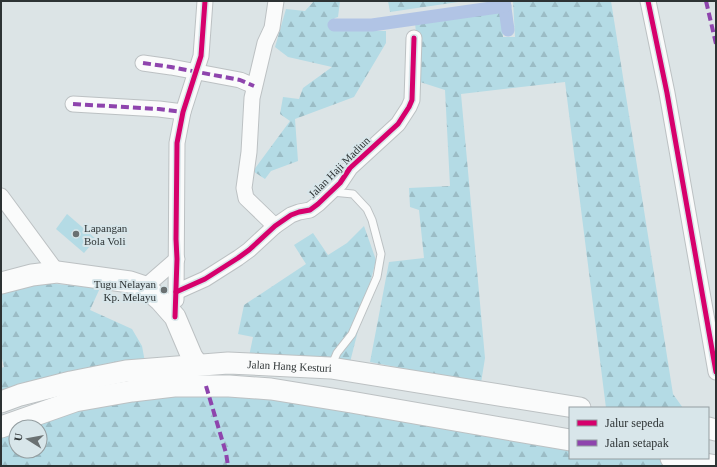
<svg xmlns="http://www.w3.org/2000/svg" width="717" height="467" font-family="Georgia,serif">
<defs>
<pattern id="forest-firs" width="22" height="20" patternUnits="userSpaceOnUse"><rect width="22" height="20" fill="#b4dbe5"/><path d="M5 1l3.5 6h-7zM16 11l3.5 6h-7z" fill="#9bbcc5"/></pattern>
</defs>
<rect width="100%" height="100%" fill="#dce4e6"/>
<g fill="url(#forest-firs)">
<path d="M314,1H340L338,17L335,18L330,23L333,28L338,31H386V43L354,97L295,119L298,161L271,171L265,179L253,171L290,121L280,114L283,97L299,99L303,88L332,67L288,57L275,47L286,9L305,11Z"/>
<path d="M388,1H465L390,12Z"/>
<path d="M513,1H611L673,394L683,408H606L565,82L461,94L485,358L481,383L370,362L389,262L424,258L419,210L410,207L409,188L450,186L445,90L420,82L415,22L502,12L503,37H515Z"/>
<path d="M364,226L376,260L347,374L248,361L253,337L238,334L244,305L306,264L294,245L313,233L328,255L347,243Z"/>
<path d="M46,283L100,288L90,310L132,329L142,346L147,373L1,403V368L4,367L1,354V293Z"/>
<path d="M240,386L570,436V458H698L716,466H1V433L16,428V451H40V427H20L104,400Z"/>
</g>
<path fill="#b4dbe5" d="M67,214L96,239L84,253L56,229Z"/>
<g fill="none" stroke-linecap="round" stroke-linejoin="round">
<g stroke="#b1c4e5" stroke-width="13">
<path d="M504,1L508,30"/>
<path d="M334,25H372L505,6"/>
</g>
<g stroke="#bcc1c3" stroke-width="9">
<path id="lane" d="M331,367L337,353L352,334L377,277L381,254L372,220L367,209L353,194L332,192"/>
</g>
<g stroke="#bcc1c3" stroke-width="17">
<g id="street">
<path d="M648,1L667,93L716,372"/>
<path d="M143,63L171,67L240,80L254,86"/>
<path d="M73,104L159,109L183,112"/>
<path d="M1,196L57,272"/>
<path d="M275,226L246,198L244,188L249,152L252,98L265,43L272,28L276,1"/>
<path d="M145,287L177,259"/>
<path d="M176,292L205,279L238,258L249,250L275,226L291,215L299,212L310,210L318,204L340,183L350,168L398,124L409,107L412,100L414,38"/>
<path d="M176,300L177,143L183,112L201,56L205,1"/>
</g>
</g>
<g stroke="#bcc1c3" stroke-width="23">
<g id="secondary">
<path d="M1,283L32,275L57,272L130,282L145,287L160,300L175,317L192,357L198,365"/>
<path id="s1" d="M1,402L20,395L71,382L126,371L228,363L331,368L580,408"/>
<path d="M1,427L75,401L132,391L174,386H229L271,389L351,402L570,440"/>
<path d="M708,428L716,430"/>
<path d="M671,458L716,466"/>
</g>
</g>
<use href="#lane" stroke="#fafbfb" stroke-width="7"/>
<use href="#street" stroke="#fafbfb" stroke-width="15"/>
<use href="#secondary" stroke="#fafbfb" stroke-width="21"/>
<g stroke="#8e44ad" stroke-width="4" stroke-dasharray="8 4" stroke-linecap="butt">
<path d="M706,1L716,44"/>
<path d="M143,63L171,67L240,80L254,86"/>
<path d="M73,104L159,109L183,112"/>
<path d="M206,386L226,453L228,466"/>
</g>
<g stroke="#d8e6ea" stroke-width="8">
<g id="cycleway">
<path d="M648,1L667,93L716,372"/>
<path d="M176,292L205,279L238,258L249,250L275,226L291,215L299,212L310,210L318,204L340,183L350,168L398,124L409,107L412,100L414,38"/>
<path d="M175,317L177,259L176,239L177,143L183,112L201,56L205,1"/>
</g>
</g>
<use href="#cycleway" stroke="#d6006c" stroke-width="5"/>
</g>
<g fill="#6a7172" stroke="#d8e6ea" stroke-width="1.5">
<circle cx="76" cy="234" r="4"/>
<circle cx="164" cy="290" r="4"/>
</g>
<g text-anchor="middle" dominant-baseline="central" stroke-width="4" stroke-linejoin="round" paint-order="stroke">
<g font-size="11" fill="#2d3334" stroke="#d8e6ea">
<text transform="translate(339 167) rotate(-45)">Jalan Haji Madiun</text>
<text stroke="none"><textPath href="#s1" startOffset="293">Jalan Hang Kesturi</textPath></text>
</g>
<g font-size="11" fill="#2d3334" stroke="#d8e6ea" text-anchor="start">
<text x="84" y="228">Lapangan<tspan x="84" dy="13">Bola Voli</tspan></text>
<text x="156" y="284" text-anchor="end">Tugu Nelayan<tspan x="156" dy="13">Kp. Melayu</tspan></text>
</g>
</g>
<rect width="717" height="467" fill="none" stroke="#2d3334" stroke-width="4"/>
<rect x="569" y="407" width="140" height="52" fill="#d8e6ea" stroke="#949ea1"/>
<rect x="577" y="420" width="20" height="6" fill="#d6006c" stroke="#949ea1"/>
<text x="605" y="427" font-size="12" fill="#2d3334">Jalur sepeda</text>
<rect x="577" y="440" width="20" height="6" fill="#8e44ad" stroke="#949ea1"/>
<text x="605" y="447" font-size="12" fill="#2d3334">Jalan setapak</text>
<g transform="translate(28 439) rotate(281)"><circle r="19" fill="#d8e6ea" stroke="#949ea1"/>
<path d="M0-3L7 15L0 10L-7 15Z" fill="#6a7172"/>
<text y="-6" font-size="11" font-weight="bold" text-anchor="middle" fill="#2d3334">U</text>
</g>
</svg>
